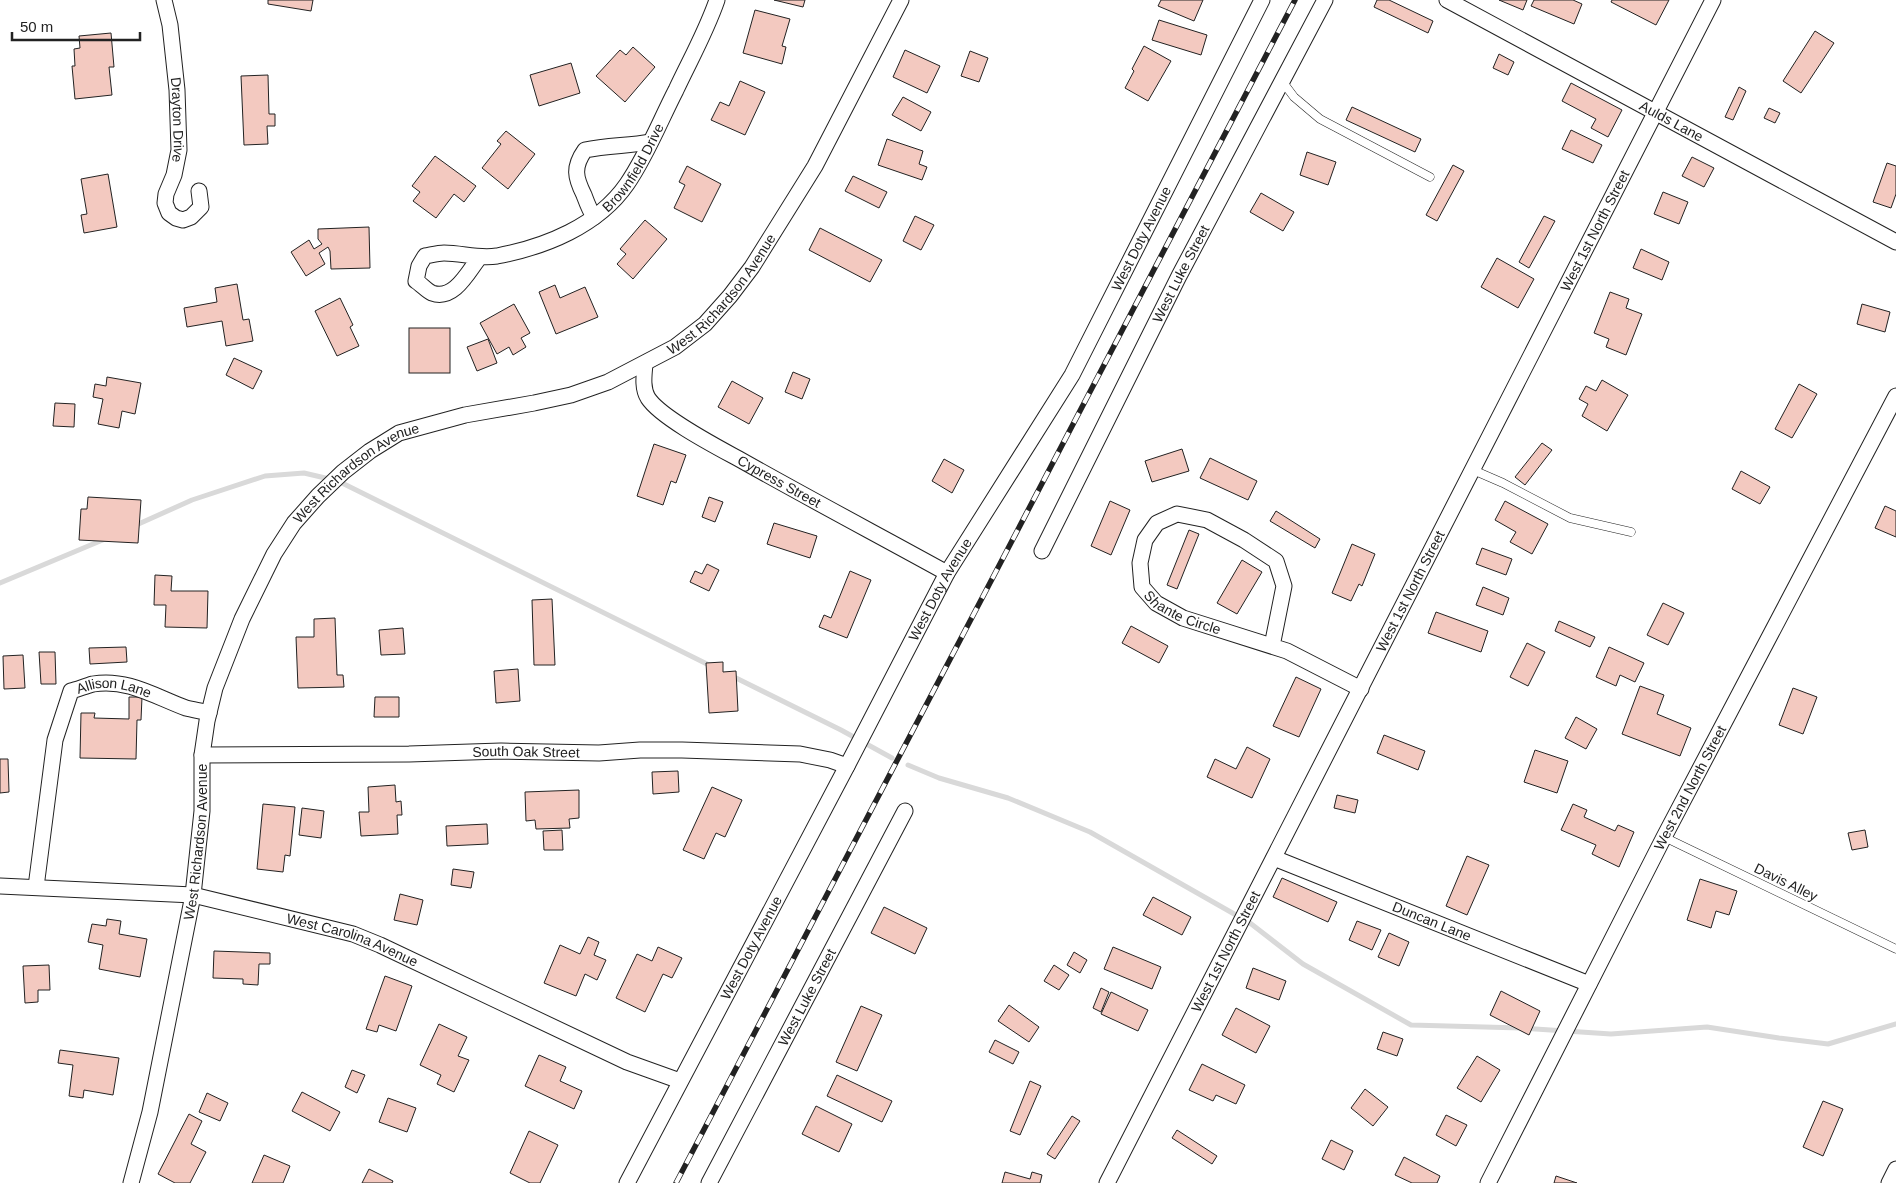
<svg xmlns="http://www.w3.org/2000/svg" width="1896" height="1183" font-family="Arial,sans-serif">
<rect width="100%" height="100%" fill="#fff"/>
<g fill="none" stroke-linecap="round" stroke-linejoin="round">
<g stroke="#d9d9d9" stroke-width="5">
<path d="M134,526L192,500L265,476L304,473L338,481L711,666"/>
<path d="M0,583L105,539"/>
<path d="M730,675L841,730L892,758"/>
<path d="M908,765L939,778L1008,798L1090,832L1250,923L1303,964L1411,1025L1521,1028L1611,1034L1707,1027L1779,1038L1828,1044L1896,1024"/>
</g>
</g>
<g fill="#f3c9c0" stroke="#222">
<path d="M268,0H313L311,11L268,4Z"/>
<path d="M774,0H805L803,7Z"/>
<path d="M1161,0H1203L1194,21L1158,6Z"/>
<path d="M1377,0H1389L1433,21L1428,33L1374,7Z"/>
<path d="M1499,0H1527L1523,10Z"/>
<path d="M1534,0H1573L1582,4L1574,24L1531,6Z"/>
<path d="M1612,0H1669L1656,25L1611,2Z"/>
<path d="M755,10L790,19L782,46L786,47L782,64L743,53Z"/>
<path d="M1159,20L1207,35L1201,55L1152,40Z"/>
<path d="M1815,31L1834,43L1801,93L1783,81Z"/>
<path d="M111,33L114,67H109L112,95L75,99L72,66H75L74,49L80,48L79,36Z"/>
<path d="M1144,46L1171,61L1148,101L1125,88L1134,71L1132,69Z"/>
<path d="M633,47L655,67L625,102L596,76L620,50L626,55Z"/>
<path d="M905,50L940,66L927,93L893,77Z"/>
<path d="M970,51L988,58L979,82L961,76Z"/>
<path d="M1499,54L1514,62L1508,75L1493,68Z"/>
<path d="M571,63L580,93L539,106L530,75Z"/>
<path d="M268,75L269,114H275V126H267L268,144L244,145L241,76Z"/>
<path d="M740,81L765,92L745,135L711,120L720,102L729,106Z"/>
<path d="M1571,83L1622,110L1608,137L1591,128L1596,119L1562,101Z"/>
<path d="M1739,87L1746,91L1733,120L1725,117Z"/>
<path d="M903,97L931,112L921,131L892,115Z"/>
<path d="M1352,107L1421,139L1415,152L1346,120Z"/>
<path d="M1769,108L1780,113L1775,123L1764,118Z"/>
<path d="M1571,130L1602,145L1593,163L1562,149Z"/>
<path d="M506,131L535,154L508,189L482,168L501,144L497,141Z"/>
<path d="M887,139L923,151L919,164L927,167L922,180L878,165Z"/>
<path d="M1307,152L1336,162L1328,185L1300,175Z"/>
<path d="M435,156L476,186L464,202L454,194L436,218L413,201L420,192L412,186Z"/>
<path d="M1692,157L1714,168L1704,187L1682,176Z"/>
<path d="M1887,163L1896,166V194L1891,208L1873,202Z"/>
<path d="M1453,165L1464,171L1437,221L1426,215Z"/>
<path d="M687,166L721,184L702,222L674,208L685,185L679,182Z"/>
<path d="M108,174L117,227L84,233L81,215L87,214L81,179Z"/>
<path d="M853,176L887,192L879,208L845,191Z"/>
<path d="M1663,192L1688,202L1679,224L1654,214Z"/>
<path d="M1261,193L1294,212L1283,231L1250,212Z"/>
<path d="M915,216L934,225L921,250L903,241Z"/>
<path d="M1544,216L1555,221L1529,268L1519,262Z"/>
<path d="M645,220L667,239L633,279L617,264L626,254L620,249Z"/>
<path d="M369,227L370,268L331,269L330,251L328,247L319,253L325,264L306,276L291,252L309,240L314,249L322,244L318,239V229Z"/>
<path d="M820,228L882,260L870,282L809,250Z"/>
<path d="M1641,249L1669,262L1662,280L1633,268Z"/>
<path d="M1497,258L1534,279L1518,308L1481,287Z"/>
<path d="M237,284L243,320L249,319L253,341L226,346L222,321L187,327L184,308L217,302L215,288Z"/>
<path d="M555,285L560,298L585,287L598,317L556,334L539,292Z"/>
<path d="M1610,292L1629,299L1626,308L1642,314L1626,355L1606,347L1609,339L1594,333Z"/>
<path d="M340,298L353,325L350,327L359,346L337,356L315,311Z"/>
<path d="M514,304L530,333L521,338L526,347L513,355L509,347L497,354L480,323Z"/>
<path d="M1862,304L1890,312L1885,332L1857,324Z"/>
<rect x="409" y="328" width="41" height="45"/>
<path d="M488,339L497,363L477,371L467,347Z"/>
<path d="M234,358L262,371L253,389L226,375Z"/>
<path d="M793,372L810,379L802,399L785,392Z"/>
<path d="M107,377L141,383L135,414L122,411L119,428L98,424L103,399L93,397L95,384L106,386Z"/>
<path d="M1602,380L1628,395L1607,431L1582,416L1588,404L1579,399L1586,386L1596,391Z"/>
<path d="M732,381L763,398L749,424L718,407Z"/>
<path d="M1799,384L1817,394L1792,438L1775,429Z"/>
<path d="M55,403L75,404L74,427L53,426Z"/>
<path d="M1542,443L1552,450L1525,485L1515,477Z"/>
<path d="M654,444L686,455L676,483L671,481L663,505L637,496Z"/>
<path d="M1182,449L1189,471L1152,482L1145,461Z"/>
<path d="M1210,458L1257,481L1248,500L1200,478Z"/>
<path d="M944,459L964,470L952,493L932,481Z"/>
<path d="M1741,471L1770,487L1760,504L1732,489Z"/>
<path d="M88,497L141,500L138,543L79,540L81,509H87Z"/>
<path d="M709,497L723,502L715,522L702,517Z"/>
<path d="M1110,501L1130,510L1111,555L1091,546Z"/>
<path d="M1505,501L1548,524L1532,554L1510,542L1516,532L1495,520Z"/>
<path d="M1885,506L1896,511V537L1875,528Z"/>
<path d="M1276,511L1320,539L1315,548L1270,521Z"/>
<path d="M774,523L817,536L810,558L767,544Z"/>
<path d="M1189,530L1199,534L1177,589L1167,585Z"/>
<path d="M1352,544L1375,554L1362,586L1359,584L1351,601L1332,593Z"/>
<path d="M1482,548L1512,559L1506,575L1476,564Z"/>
<path d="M1242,560L1262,572L1237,614L1217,603Z"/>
<path d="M707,564L719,570L709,591L690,582L695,571L702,574Z"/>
<path d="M850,571L871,580L847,638L819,627L824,615L831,618Z"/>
<path d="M155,575L172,576L171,591H208L207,628L165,627L166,605H154Z"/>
<path d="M1483,587L1509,598L1503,615L1476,605Z"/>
<path d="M552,599L555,665H534L532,600Z"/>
<path d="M1663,603L1684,613L1668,645L1647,635Z"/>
<path d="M1436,612L1488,631L1481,652L1428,633Z"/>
<path d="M335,618L337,675H343L344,687L298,688L296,637H314V619Z"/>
<path d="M1559,621L1595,637L1590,647L1555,631Z"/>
<path d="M1131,626L1168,646L1159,663L1122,643Z"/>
<path d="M403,628L405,654L381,655L379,630Z"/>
<path d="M1527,643L1545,652L1528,686L1510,677Z"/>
<path d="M126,647L127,662L90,664L89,648Z"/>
<path d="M1609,647L1644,663L1635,682L1620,675L1616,686L1596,677Z"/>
<path d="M39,652H55L56,684H41Z"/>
<path d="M23,655L25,688L4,689L3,656Z"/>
<path d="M723,662V672L736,671L738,711L709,713L706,663Z"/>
<path d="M518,669L520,701L496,703L494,671Z"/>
<path d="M1296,677L1321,689L1299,737L1273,726Z"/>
<path d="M1640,686L1664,695L1657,714L1691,728L1680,756L1622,734Z"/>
<path d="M1793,688L1817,697L1803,734L1779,725Z"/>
<path d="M129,697H142L141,720H137L136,759L80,758L81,713H95L94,718L129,719Z"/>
<path d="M375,697H399V717H374Z"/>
<path d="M1576,717L1597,729L1586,749L1565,738Z"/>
<path d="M1384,735L1425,751L1418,770L1377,753Z"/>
<path d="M1247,747L1270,759L1252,798L1207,777L1215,759L1236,769Z"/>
<path d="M1535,750L1568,761L1557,793L1524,782Z"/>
<path d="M0,759H8L9,792L0,793Z"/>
<path d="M678,771L679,792L653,794L652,772Z"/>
<path d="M395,785L396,802L401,801L402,815H397L398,834L361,836L359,812H369L368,787Z"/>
<path d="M712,787L742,800L725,837L716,833L704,859L683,850Z"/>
<path d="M579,790V818L569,819L570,828L536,829L535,820L526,821L525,792Z"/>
<path d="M1337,795L1358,800L1355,813L1334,808Z"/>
<path d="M263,804L295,807L290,856L285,855L283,872L257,869Z"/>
<path d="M1573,804L1587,810L1584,817L1615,831L1618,825L1634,832L1619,867L1592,854L1596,845L1561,830Z"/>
<path d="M302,808L324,811L321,838L299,835Z"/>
<path d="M487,824L488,844L447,846L446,826Z"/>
<path d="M562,830L563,850H544L543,831Z"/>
<path d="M1865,830L1868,847L1852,850L1848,833Z"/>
<path d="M1467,856L1489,865L1467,915L1446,906Z"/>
<path d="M453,869L474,872L471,888L451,885Z"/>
<path d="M1282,878L1337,902L1328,922L1273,897Z"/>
<path d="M1700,879L1737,891L1729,915L1716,911L1711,928L1687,920Z"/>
<path d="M400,894L423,900L417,925L394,920Z"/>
<path d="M1153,897L1191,917L1182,935L1143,915Z"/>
<path d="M884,907L927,928L915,954L871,933Z"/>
<path d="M107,919L121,921L119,934L147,939L140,977L99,969L103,945L88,942L92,924L106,926Z"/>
<path d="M1357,921L1381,930L1372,950L1349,940Z"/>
<path d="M1389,933L1409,942L1399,966L1378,957Z"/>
<path d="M588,937L599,942L594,955L606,960L597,980L585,974L576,996L544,983L560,945L580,954Z"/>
<path d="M658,947L682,958L672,978L663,974L645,1012L616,998L637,954L652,961Z"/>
<path d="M1113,947L1161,967L1152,989L1104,969Z"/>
<path d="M214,951L270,953V964H259L258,985L243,984V979L213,978Z"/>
<path d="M1074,952L1087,960L1080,973L1067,965Z"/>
<path d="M49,965L50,990H38V1002L25,1003L23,966Z"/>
<path d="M1054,965L1069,975L1059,990L1044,981Z"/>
<path d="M1253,968L1286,981L1279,1000L1246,988Z"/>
<path d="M385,976L412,986L396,1031L379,1025L377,1032L366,1029Z"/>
<path d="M1101,988L1109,992L1101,1012L1093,1008Z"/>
<path d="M1501,991L1540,1011L1529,1035L1490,1015Z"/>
<path d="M1111,992L1148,1010L1138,1031L1101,1014Z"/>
<path d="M1009,1005L1039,1027L1029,1042L998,1021Z"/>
<path d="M861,1006L882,1015L857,1071L836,1062Z"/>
<path d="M1236,1008L1270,1026L1256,1053L1222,1035Z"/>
<path d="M439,1024L467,1037L458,1056L469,1060L454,1092L437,1084L441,1075L420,1065Z"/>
<path d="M1383,1032L1403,1039L1397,1056L1377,1049Z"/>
<path d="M995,1040L1019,1052L1013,1064L989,1052Z"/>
<path d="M60,1050L119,1058L113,1095L84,1090L83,1098L69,1096L73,1065L58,1063Z"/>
<path d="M539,1055L566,1067L560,1081L582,1091L574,1109L525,1086Z"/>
<path d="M1477,1056L1500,1070L1481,1102L1457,1088Z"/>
<path d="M1202,1064L1245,1085L1236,1104L1216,1095L1213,1101L1189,1090Z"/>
<path d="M352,1070L365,1075L357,1093L345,1087Z"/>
<path d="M837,1075L892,1101L882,1122L827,1096Z"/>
<path d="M1030,1081L1041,1086L1020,1135L1010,1131Z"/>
<path d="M1365,1089L1388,1107L1373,1126L1351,1108Z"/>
<path d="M302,1092L340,1112L330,1131L292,1111Z"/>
<path d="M207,1093L228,1103L220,1121L199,1112Z"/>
<path d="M388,1098L416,1108L407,1132L379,1122Z"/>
<path d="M1823,1101L1843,1109L1823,1156L1803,1147Z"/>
<path d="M816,1106L852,1124L839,1152L802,1134Z"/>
<path d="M189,1114L202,1121L191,1144L206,1152L190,1183H175L158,1174Z"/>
<path d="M1446,1115L1467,1125L1456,1146L1436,1135Z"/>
<path d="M1072,1116L1080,1121L1055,1159L1047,1154Z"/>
<path d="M1177,1130L1217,1156L1212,1164L1172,1138Z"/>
<path d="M529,1131L558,1145L540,1183H530L510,1173Z"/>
<path d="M1331,1140L1353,1151L1344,1170L1322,1159Z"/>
<path d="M264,1155L290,1166L283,1183H252Z"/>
<path d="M1404,1157L1440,1176L1437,1183H1412L1395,1175Z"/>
<path d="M369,1169L393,1181L392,1183H362Z"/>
<path d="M1005,1172L1030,1179L1032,1172L1042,1175L1040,1183H1002Z"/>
<path d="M1556,1176L1577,1183H1554Z"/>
</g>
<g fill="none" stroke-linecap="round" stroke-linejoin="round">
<g stroke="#222" stroke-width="9">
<g id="lane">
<path d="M1282,81L1294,97L1320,119L1430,177"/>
<path d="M1473,470L1503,483L1570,518L1631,532"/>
<path d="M1664,837L1896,949"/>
</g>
</g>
<g stroke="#222" stroke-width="17">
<g id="street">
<path id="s1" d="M164,0L170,25L177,90L179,150L174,175L166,194L165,203L169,213L176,218L183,220L191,217L201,207L199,191"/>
<path id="s2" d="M1447,0L1896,242"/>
<path d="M594,217C589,209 587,203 584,195C575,177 573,167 585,150C607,145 629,146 650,142"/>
<path id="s3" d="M479,258C468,272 454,301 432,293C427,291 421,284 416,281L419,266L425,256C431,255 438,253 444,253C462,253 478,259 497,256C545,247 598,226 627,184C647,155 660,121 676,90C690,60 706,32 717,0"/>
<path id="s4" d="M645,364C644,375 642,388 648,398C661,418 717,447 739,459C808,498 878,535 947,573"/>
<path id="s5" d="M1042,551L1179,276L1325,0"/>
<path id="s6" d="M1272,646L1284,586L1276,561L1244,540L1207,520L1177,514L1157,523L1145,540L1140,563L1142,587L1156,603L1183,618L1287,651L1361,689"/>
<path id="s7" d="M202,755L409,754L501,751L599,753L640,750H682L800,754L830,760L847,766"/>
<path id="s8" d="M1274,858L1589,984"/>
<path id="s9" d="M0,886L193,895L353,934L380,945L627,1062L680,1081"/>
<path id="s10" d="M36,887L55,740L71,691C78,689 86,686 93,684C127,678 156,697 186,708C194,710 202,711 209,713"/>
<path id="s11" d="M131,1183L150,1112L193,895L202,811V755L207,721L215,688L242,619L274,554L294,523L318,496L343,472L370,451L399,433L465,415L534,403L571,395L608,382L675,347L705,324L730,296L752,267L815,166L901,0"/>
<path id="s12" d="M627,1183L847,766L947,573L1072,375L1262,0"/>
<path id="s13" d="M709,1183L905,811"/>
<path id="s14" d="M1107,1183L1713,0"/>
<path id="s15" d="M1488,1183L1664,837L1896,396"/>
<path d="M1889,1183L1896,1169"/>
</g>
</g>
<use href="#lane" stroke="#fff" stroke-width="8"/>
<use href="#street" stroke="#fff" stroke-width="15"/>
<g stroke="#222" stroke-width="5.5">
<path id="rail" d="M676,1183L1295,0"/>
</g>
<use href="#rail" stroke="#fff" stroke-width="4" stroke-dasharray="11" stroke-linecap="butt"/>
</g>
<g text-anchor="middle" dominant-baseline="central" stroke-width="4" stroke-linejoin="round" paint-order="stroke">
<g font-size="14" fill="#222" stroke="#fff">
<text stroke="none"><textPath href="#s1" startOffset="121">Drayton Drive</textPath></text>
<text stroke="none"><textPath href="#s2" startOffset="255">Aulds Lane</textPath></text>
<text stroke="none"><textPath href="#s3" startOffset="352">Brownfield Drive</textPath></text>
<text stroke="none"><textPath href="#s14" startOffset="1070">West 1st North Street</textPath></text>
<text stroke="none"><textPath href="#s12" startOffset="1076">West Doty Avenue</textPath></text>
<text stroke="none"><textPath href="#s5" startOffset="310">West Luke Street</textPath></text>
<text stroke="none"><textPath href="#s11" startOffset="1188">West Richardson Avenue</textPath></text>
<text stroke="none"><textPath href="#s11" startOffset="768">West Richardson Avenue</textPath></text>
<text stroke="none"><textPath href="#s4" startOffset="191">Cypress Street</textPath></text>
<text stroke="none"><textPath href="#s12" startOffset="671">West Doty Avenue</textPath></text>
<text stroke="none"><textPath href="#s14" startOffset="665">West 1st North Street</textPath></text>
<text stroke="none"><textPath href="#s6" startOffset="338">Shante Circle</textPath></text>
<text stroke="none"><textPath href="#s10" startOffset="244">Allison Lane</textPath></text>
<text stroke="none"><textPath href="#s7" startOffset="324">South Oak Street</textPath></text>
<text stroke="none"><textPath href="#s15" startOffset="444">West 2nd North Street</textPath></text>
<text stroke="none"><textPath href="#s11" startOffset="348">West Richardson Avenue</textPath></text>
<text transform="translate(1786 882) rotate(26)">Davis Alley</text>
<text stroke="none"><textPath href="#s8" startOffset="170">Duncan Lane</textPath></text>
<text stroke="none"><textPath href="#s9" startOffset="359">West Carolina Avenue</textPath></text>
<text stroke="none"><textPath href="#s12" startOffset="266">West Doty Avenue</textPath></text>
<text stroke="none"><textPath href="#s14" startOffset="260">West 1st North Street</textPath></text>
<text stroke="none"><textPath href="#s13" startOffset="210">West Luke Street</textPath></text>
</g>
</g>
<path d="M12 32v8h128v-8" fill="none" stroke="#222222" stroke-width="2.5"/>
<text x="20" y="32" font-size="15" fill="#222222" stroke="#ffffff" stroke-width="4" paint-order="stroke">50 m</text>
</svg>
